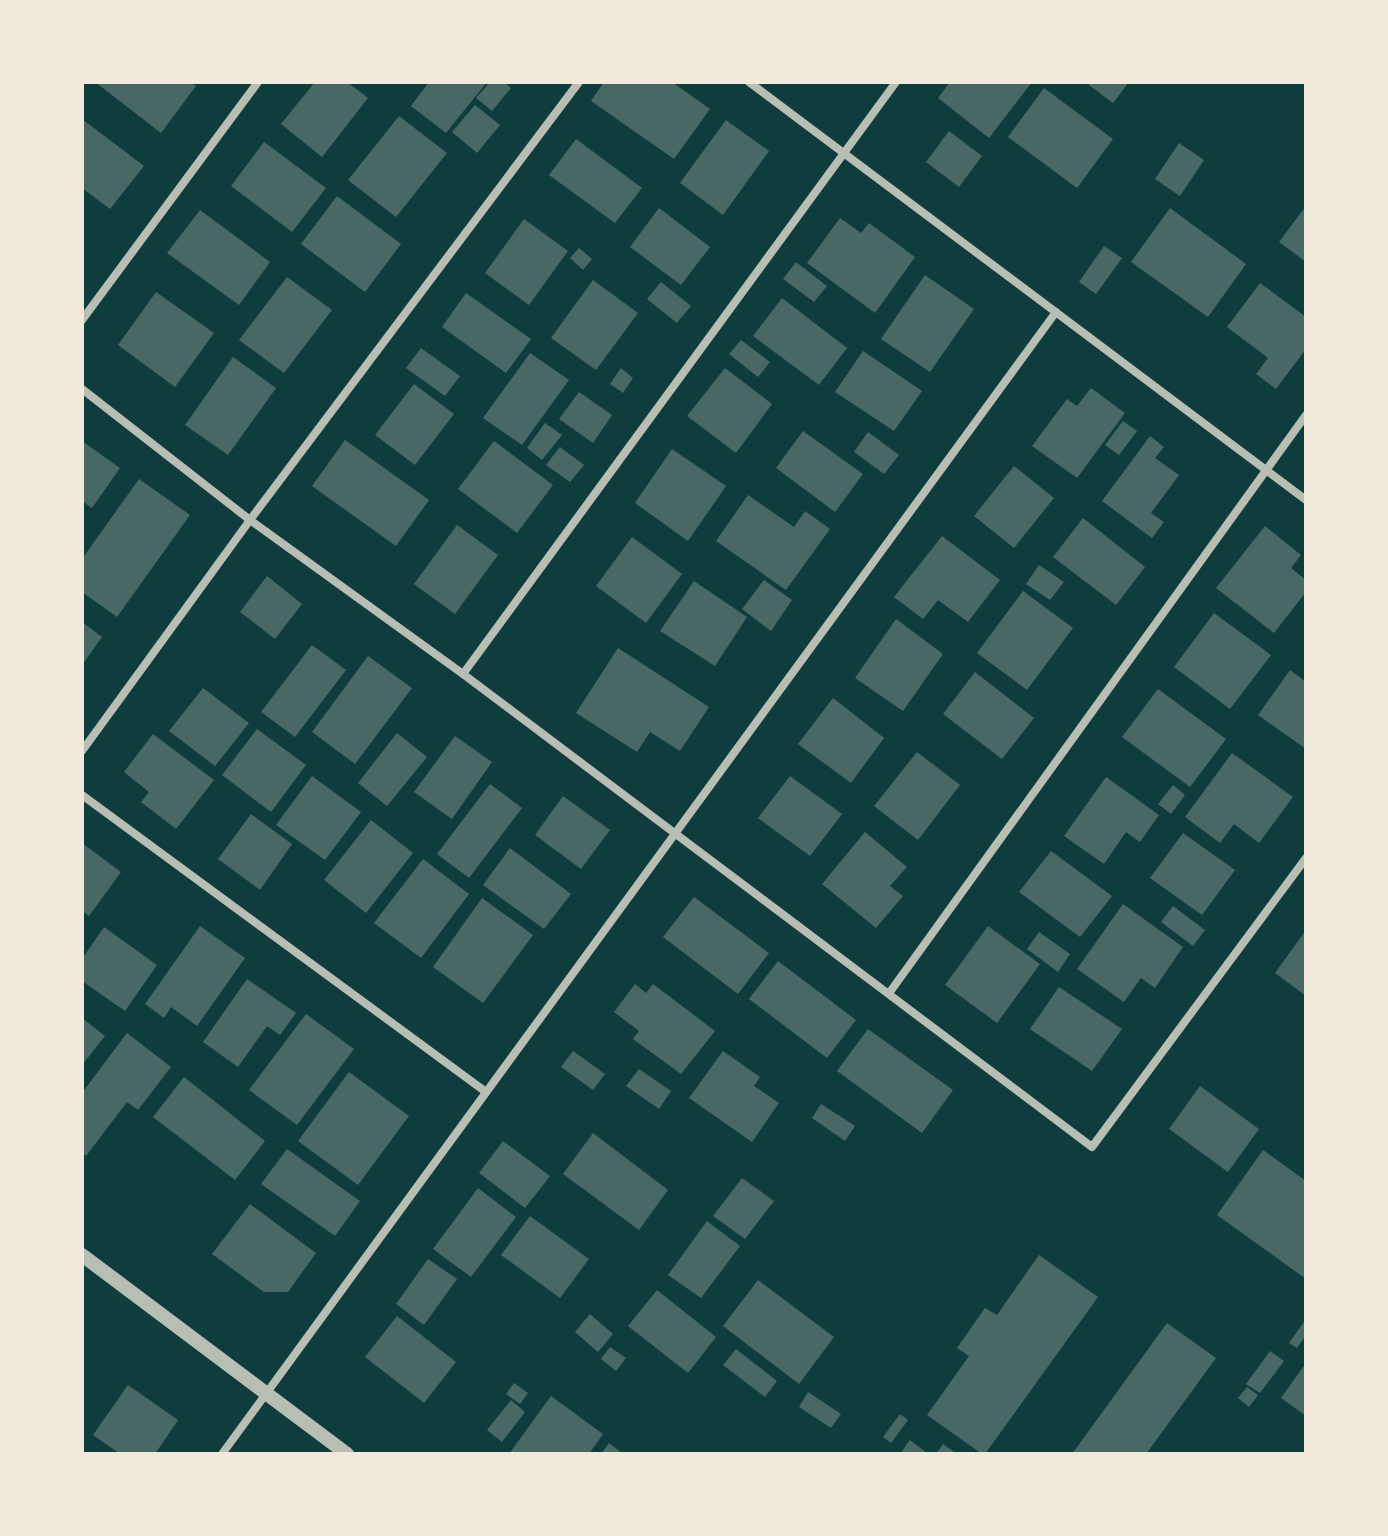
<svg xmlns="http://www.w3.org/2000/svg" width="1388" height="1536" font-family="'Exo 2',sans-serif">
<rect width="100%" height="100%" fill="#0f3d3e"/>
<g fill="#486865">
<path d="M95,82H190L196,86L161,133Z"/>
<path d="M315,82H347L368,98L322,157L281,124Z"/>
<path d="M429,82H487L446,133L411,106Z"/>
<path d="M490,82H504L511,88L492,111L476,98Z"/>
<path d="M604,82H672L710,109L674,159L591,101Z"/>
<path d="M950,82H1032L989,138L938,98Z"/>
<path d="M1085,82H1129L1113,103Z"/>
<path d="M1044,88L1113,139L1077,188L1008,137Z"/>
<path d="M475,105L500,125L477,153L452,132Z"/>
<path d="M399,116L447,153L396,217L348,180Z"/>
<path d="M82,119L144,166L110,209L82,188Z"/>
<path d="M726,120L769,151L723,215L680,183Z"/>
<path d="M949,131L982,156L959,187L926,162Z"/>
<path d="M576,139L642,188L615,223L549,175Z"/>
<path d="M264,142L326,188L292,232L231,186Z"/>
<path d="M1179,143L1204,160L1180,196L1155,179Z"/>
<path d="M337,196L401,244L365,292L301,244Z"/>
<path d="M1306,206V262L1279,242Z"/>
<path d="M659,208L710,247L681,285L630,247Z"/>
<path d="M1170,208L1246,264L1208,317L1131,262Z"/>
<path d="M200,210L270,262L239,305L167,253Z"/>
<path d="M840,218L861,233L869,223L915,257L875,313L807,263Z"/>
<path d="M524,219L568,251L529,305L485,273Z"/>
<path d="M1104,246L1122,258L1096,294L1079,282Z"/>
<path d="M579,248L592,259L583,270L570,258Z"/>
<path d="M796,262L827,286L814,302L783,279Z"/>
<path d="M925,275L974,309L930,372L881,339Z"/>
<path d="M287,277L332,310L284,373L239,340Z"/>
<path d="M593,280L638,313L596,370L551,338Z"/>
<path d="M661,282L691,306L677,323L647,299Z"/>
<path d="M1260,283L1306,317V349L1276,389L1256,374L1268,358L1227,327Z"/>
<path d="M156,292L214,333L175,387L118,345Z"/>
<path d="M466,293L531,339L506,373L442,327Z"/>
<path d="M782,298L847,348L819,385L753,336Z"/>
<path d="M741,340L770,362L758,377L729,354Z"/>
<path d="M421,348L460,376L445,396L406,368Z"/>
<path d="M863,351L922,391L894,431L835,392Z"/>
<path d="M530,353L569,380L522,445L483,418Z"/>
<path d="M233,357L276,388L228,455L185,425Z"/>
<path d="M621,368L633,378L623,393L610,384Z"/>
<path d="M725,368L772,404L736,453L687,416Z"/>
<path d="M414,384L454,414L415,465L375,435Z"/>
<path d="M1091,388L1125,413L1077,478L1032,446L1067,399L1077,406Z"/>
<path d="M579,392L612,415L593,443L559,419Z"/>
<path d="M1123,421L1137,431L1119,455L1105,445Z"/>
<path d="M545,423L562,435L542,460L527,448Z"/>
<path d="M803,431L863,474L835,512L776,468Z"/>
<path d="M868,432L899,455L884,474L854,452Z"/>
<path d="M1150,436L1164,447L1155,458L1179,475L1151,513L1164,522L1152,538L1102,501Z"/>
<path d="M345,440L429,500L396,546L312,486Z"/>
<path d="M82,441L120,468L92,508L82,501Z"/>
<path d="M494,441L553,485L517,533L458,489Z"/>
<path d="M560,447L584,465L570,482L546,465Z"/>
<path d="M672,449L726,486L688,541L635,503Z"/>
<path d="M1014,466L1054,498L1014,548L974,516Z"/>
<path d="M139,479L190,515L117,617L82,592V559Z"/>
<path d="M748,495L794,527L805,511L830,529L786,590L716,541Z"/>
<path d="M1083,518L1145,567L1116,605L1053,557Z"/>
<path d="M457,525L498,555L455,614L414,584Z"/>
<path d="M1265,526L1301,555L1291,568L1306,580V592L1274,633L1216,588Z"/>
<path d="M942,536L1000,580L968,622L938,600L923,619L894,597Z"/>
<path d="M632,537L682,574L646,623L596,586Z"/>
<path d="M1039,565L1064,582L1050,600L1026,584Z"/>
<path d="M267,576L302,604L275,639L240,612Z"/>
<path d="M764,580L792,600L771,631L742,609Z"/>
<path d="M694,581L747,617L715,666L660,631Z"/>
<path d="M1023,591L1073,628L1027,690L977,653Z"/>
<path d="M1214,613L1271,655L1230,709L1174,667Z"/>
<path d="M896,619L943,654L903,711L855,678Z"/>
<path d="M82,622L102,637L82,665Z"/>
<path d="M312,645L346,670L295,737L261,712Z"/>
<path d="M618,648L709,707L680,751L650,732L637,752L576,713Z"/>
<path d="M368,656L412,688L355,764L312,732Z"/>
<path d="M1290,670L1306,682V749L1258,715Z"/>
<path d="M975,672L1034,718L1002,759L943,714Z"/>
<path d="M203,688L249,723L215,766L169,731Z"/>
<path d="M1158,689L1226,739L1190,787L1122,737Z"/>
<path d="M833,698L884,738L851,783L798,744Z"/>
<path d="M257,729L306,765L271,812L222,775Z"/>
<path d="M397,733L427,757L387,806L358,783Z"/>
<path d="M153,734L214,780L176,829L141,802L149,792L124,772Z"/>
<path d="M455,736L492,762L452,819L414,792Z"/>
<path d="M917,752L960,785L918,840L874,806Z"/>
<path d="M1232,753L1293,797L1259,843L1234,824L1220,843L1185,817Z"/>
<path d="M312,776L361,812L325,860L276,825Z"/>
<path d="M790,776L842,814L810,856L758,818Z"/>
<path d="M1106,777L1159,815L1140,842L1126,832L1104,864L1064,836Z"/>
<path d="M490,784L522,808L469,878L437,854Z"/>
<path d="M1173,785L1185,795L1171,814L1158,804Z"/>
<path d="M563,796L610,830L581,869L535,835Z"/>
<path d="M251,814L292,844L260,890L218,859Z"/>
<path d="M371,820L413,853L366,913L324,880Z"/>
<path d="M865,832L907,867L890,886L903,896L876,928L822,884Z"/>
<path d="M1183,833L1235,870L1202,915L1150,878Z"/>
<path d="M82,843L121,872L89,916L82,911Z"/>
<path d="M510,848L571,894L544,929L483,885Z"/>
<path d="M1051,851L1112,896L1080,937L1019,892Z"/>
<path d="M423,859L469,894L421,958L374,923Z"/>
<path d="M694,897L769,953L738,994L663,937Z"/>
<path d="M482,898L533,935L483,1003L433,967Z"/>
<path d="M1123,904L1183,947L1155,988L1141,978L1124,1002L1077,969Z"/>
<path d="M1173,906L1205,930L1193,946L1161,922Z"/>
<path d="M200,926L245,958L197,1026L171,1007L164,1018L145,1004Z"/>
<path d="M988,926L1040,964L997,1023L945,985Z"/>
<path d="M104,927L157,965L125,1011L82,981V959Z"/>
<path d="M1306,930V996L1275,973Z"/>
<path d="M1039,932L1070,954L1058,972L1027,949Z"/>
<path d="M778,961L856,1020L827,1058L749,999Z"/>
<path d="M247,979L296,1013L280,1035L267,1026L238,1067L203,1042Z"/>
<path d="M635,984L646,993L653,984L715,1031L681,1074L633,1039L639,1031L614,1012Z"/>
<path d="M1059,987L1122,1029L1092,1071L1030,1029Z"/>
<path d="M306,1014L354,1049L297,1125L249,1090Z"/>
<path d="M82,1018L105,1036L82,1065Z"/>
<path d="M868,1029L953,1090L922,1133L837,1071Z"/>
<path d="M127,1033L171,1067L138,1110L127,1102L86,1156L82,1152V1093Z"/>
<path d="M573,1051L605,1074L593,1090L561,1067Z"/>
<path d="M723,1051L760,1077L754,1086L779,1103L752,1142L689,1098Z"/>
<path d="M639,1069L671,1091L659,1109L626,1086Z"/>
<path d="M349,1072L409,1116L358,1185L298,1141Z"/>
<path d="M184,1077L265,1141L235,1180L153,1117Z"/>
<path d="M1200,1086L1259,1129L1228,1172L1169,1129Z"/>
<path d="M821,1104L855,1126L845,1141L812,1118Z"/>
<path d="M593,1133L668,1190L639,1230L563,1174Z"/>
<path d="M503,1141L550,1176L525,1208L479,1173Z"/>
<path d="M287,1149L360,1201L335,1236L261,1184Z"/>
<path d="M1263,1150L1306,1181V1279L1217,1215Z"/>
<path d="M742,1178L774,1201L745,1239L713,1216Z"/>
<path d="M478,1188L516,1217L471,1277L433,1249Z"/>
<path d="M250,1204L316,1253L288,1292H264L212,1254Z"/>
<path d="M530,1216L589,1259L560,1298L501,1255Z"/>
<path d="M707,1221L740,1246L701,1298L668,1275Z"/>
<path d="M1039,1255L1098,1297L985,1454H982L927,1415L969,1356L957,1348L985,1308L997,1315Z"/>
<path d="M428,1259L457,1279L424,1325L396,1304Z"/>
<path d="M758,1280L834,1337L799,1384L723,1326Z"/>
<path d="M657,1290L716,1337L688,1373L628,1326Z"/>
<path d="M590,1314L613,1334L598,1352L575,1332Z"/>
<path d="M397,1316L456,1362L424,1403L365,1357Z"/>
<path d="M1306,1319V1335L1297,1348L1289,1343Z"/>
<path d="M1167,1323L1216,1358L1146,1454H1072Z"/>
<path d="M610,1347L626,1358L616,1371L601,1359Z"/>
<path d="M736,1349L777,1381L765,1397L723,1365Z"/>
<path d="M1270,1351L1284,1361L1260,1393L1246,1384Z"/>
<path d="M1306,1363V1416L1281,1398Z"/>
<path d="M514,1383L528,1393L520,1404L506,1394Z"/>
<path d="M128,1385L178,1420L155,1454H120L93,1435Z"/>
<path d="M1247,1387L1258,1395L1249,1407L1238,1398Z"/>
<path d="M808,1392L841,1414L831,1428L799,1407Z"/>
<path d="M551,1396L603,1434L589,1454H509Z"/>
<path d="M511,1400L525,1412L502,1442L487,1430Z"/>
<path d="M900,1414L908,1420L891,1443L883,1437Z"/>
<path d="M910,1440L928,1454H906L902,1451Z"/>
<path d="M609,1443L623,1454H601Z"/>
<path d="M943,1444L957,1454H936Z"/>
</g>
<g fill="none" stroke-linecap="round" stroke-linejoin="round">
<g stroke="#b8beb3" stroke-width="8">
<path d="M749,82L1306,500"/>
<path d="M82,320L258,82"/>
<path d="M82,389L250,520L463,674L1092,1147L1306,858"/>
<path d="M463,674L896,82"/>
<path d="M82,751L250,520L579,82"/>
<path d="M82,795L486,1092"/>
<path d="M890,992L1306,415"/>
<path d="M222,1454L1056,312"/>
</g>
<path stroke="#b8beb3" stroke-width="14" d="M82,1255L347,1454"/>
</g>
<rect width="1388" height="1536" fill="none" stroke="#f1e9da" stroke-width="168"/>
</svg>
